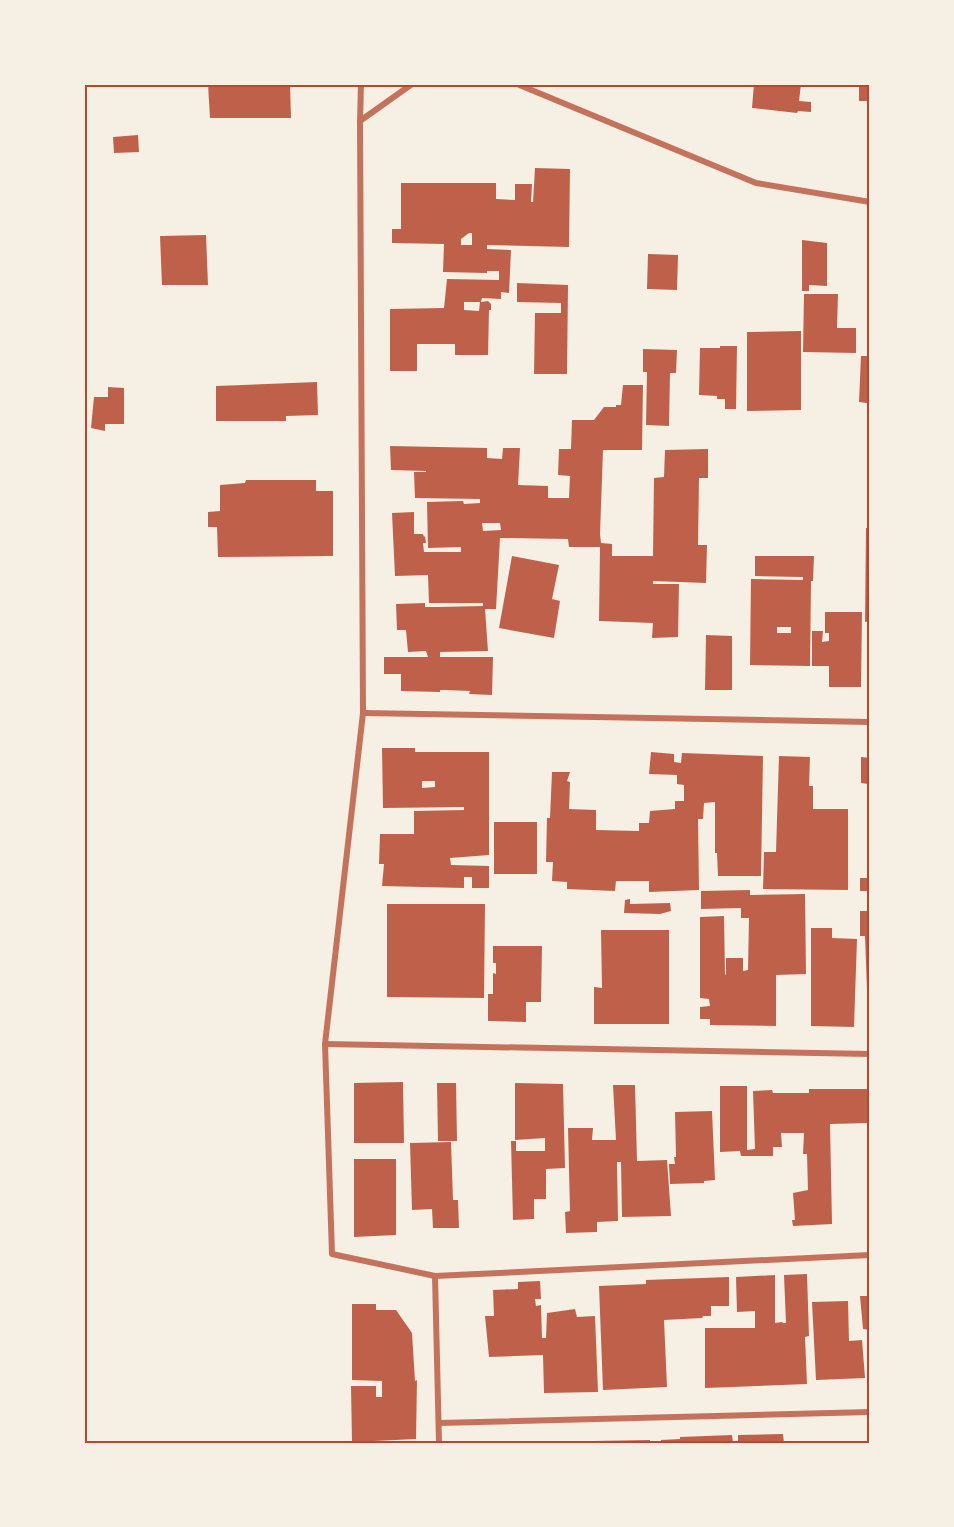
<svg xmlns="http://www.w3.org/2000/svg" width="954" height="1527" font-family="'Noto Sans',sans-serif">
<rect width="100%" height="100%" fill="#f6efe4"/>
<g fill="#bf614a" fill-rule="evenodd">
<path d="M208,84H290L291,118H210Z"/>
<path d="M754,84H801L799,101L811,102V112L798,111L797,113L752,108Z"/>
<path d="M859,84H870V129H867V101H859Z"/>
<path d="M138,135L139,152L114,153L113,137Z"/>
<path d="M535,168L570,169L569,247L487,245V249L511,250L509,293L501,292V299L482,298L481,302L488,301L491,304V310H489L488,355H455V344H417V371H390V309L444,308L447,279L499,280V271H487V273L443,272L444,244L392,243V229H401V183H496V199L515,200V184H532L531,202H533ZM469,233H472V245H461V239ZM464,302H480L479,311L464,310Z"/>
<path d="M206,235L208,285H162L160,236Z"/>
<path d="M802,240L827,243V286L809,285V291H802Z"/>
<path d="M648,254L678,255L677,290L647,289Z"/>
<path d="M517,283L568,285L567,374H534L535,313H561V303L517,302Z"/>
<path d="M804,294H838L837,328H856V353L803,352Z"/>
<path d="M801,331V410L747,411V332Z"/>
<path d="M720,346H737L736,409H725V399H717V396L699,395L700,348H720Z"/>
<path d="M643,349L677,350L676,373H670L669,426L646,425L647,372H643Z"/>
<path d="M861,356H870V407H867V403L859,402Z"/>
<path d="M317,382L318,415L286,416V421H216V386Z"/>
<path d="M623,385H643L642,450H603L600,534L601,543L612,544V556H653L654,478L664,477L665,450L708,449V478H699L698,545H707L706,583L653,581V584H679L678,637L652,638L653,623L599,621L600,547H569L568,539L500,538L496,609H485L488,651L440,652V657H493L492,695L469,694L470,691L444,690H440V692L401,691V674H384V657H428L426,651L408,652L406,630H397L396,604L425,603V607H437L483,606V603H429L428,575L395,576L392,513L414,512V534H423L424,537L425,536L426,543H423L424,552H461V547L428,548L427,502L463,501L464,504L480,503V499L415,498L414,472H426V471L391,470L390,446L487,448V458L502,459L503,448H520L518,485L548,486V498H569L570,476L558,475L559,449H571L572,420H594L604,407H616V405H621ZM482,523H500L501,530L483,531Z"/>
<path d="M108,387L124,388V424H105V431L91,428L94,397H108Z"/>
<path d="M246,480H316V491H333V556L218,557L217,527H208V512L220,511V485L245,483Z"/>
<path d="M866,528H870V621L865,622Z"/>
<path d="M512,556L559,565L552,599L560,601L554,638L499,628Z"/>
<path d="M755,556H814L813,581H811L810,666L750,665L751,579L803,580V577L755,576ZM777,627H791V633H777Z"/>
<path d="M825,612H862L861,687H829V666H812V631H823L822,642L829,641V633H825Z"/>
<path d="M706,635L732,636V690H705Z"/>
<path d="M382,748H415V752H489V855L450,858L451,865L489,866V888H472V877H464V888L382,886L384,864H379L380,834H414V811L464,810V807L383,808ZM422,781H435V787L422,788Z"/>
<path d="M651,752L674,754V762L681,763L682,753L763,756L761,876H718L717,853H715V802L704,803L703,819H698L699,890L649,892V881H616L615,891L567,889V882L552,881L553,862H546L547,818H550L552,772H570L567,781L570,782L569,809L596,810V830L639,831V823H649L650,811L675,809V801H684V785L677,784V775L649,774Z"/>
<path d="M779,756L810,757L809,786H813V809H848V890L763,889L764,852H776Z"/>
<path d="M861,757L870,758V843L867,842L868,784L861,783Z"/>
<rect x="494" y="822" width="43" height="52"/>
<rect x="860" y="878" width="10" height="13"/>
<path d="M750,890V895L805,894L806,974L776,975V1026L710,1025V1019H700V1007L710,1006L709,999L700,998V917L724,916L725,974L726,975V958H743V971L748,970L749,918H741V908L701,909V891Z"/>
<path d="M630,899V904L670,903L671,911L660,914L624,913L625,900Z"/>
<path d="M387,904H485L484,998L387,997Z"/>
<path d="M860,911H869L870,1017H868L865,936H860Z"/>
<path d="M811,928H832V938L857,939L854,1027L811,1026Z"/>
<path d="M601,930H669V1024H594V987L602,988Z"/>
<path d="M493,946H542L541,1002H526V1022L488,1021V994H493V973L496,974V963H493Z"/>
<path d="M403,1082L404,1143H354V1083Z"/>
<path d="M437,1083H456L457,1141H438Z"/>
<path d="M515,1083L563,1084L565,1168L546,1169V1199H534V1219L513,1220L511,1141H516V1151H545V1138L515,1140Z"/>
<path d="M613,1085H635L637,1161L667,1160L671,1216L622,1217L621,1162H617L618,1221L597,1222V1232L566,1233L565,1212L570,1211L568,1128H593L592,1140H616Z"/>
<path d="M720,1086H747V1150L755,1149L753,1091L772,1090L773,1093H809V1089H870V1123L830,1124L832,1224L793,1226L792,1220H795L793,1193L808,1190L807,1154H803L804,1133H781L782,1147H773V1156H741L740,1151L720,1152Z"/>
<path d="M712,1111L715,1180L704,1181V1183L670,1184L669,1164H675L674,1157H676L675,1112Z"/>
<path d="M451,1142L453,1200H458L459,1228H433L432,1209L412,1210L410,1143Z"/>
<path d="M354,1159H396V1235L354,1237Z"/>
<path d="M807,1274L809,1336L805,1337L807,1384L705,1388V1328H755V1311L737,1312L736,1277L775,1275V1323L782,1322L783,1323H786L784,1275Z"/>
<path d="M729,1277V1306H711V1316H703L702,1318L664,1320L667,1387L603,1390L599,1286L646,1284V1280Z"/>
<path d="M540,1281L541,1299H535L536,1306L541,1305L542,1338H546L547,1313L575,1309L577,1317L595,1316L598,1392L544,1393L543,1355L489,1357L485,1316H494L493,1290L518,1289V1282Z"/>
<path d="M860,1296H870V1330L863,1329Z"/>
<path d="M848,1301L849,1341L862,1340L865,1378L816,1380L812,1302Z"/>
<path d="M352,1304H376V1310H396L412,1333L415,1381L417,1380L416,1439L352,1442L351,1386H376V1397H382V1381L352,1380Z"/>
<path d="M783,1434L784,1443H738V1435Z"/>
<path d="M732,1435L733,1443H661V1440L680,1439V1437Z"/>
<path d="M650,1440V1443H594V1441Z"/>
</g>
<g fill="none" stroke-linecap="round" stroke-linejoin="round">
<g stroke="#c5725c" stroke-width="6">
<path d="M361,84L360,121L363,713L325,1044L332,1254L435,1276L870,1255"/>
<path d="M517,84L756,183L870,202"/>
<path d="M360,121L412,84"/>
<path d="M363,713L870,722"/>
<path d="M325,1044L870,1054"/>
<path d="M435,1276L439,1443"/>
<path d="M439,1423L870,1412"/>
</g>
</g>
<rect width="954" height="1527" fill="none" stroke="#f6efe4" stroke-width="171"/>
<rect x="86" y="86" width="782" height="1356" fill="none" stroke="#b5482f" stroke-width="2"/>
</svg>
